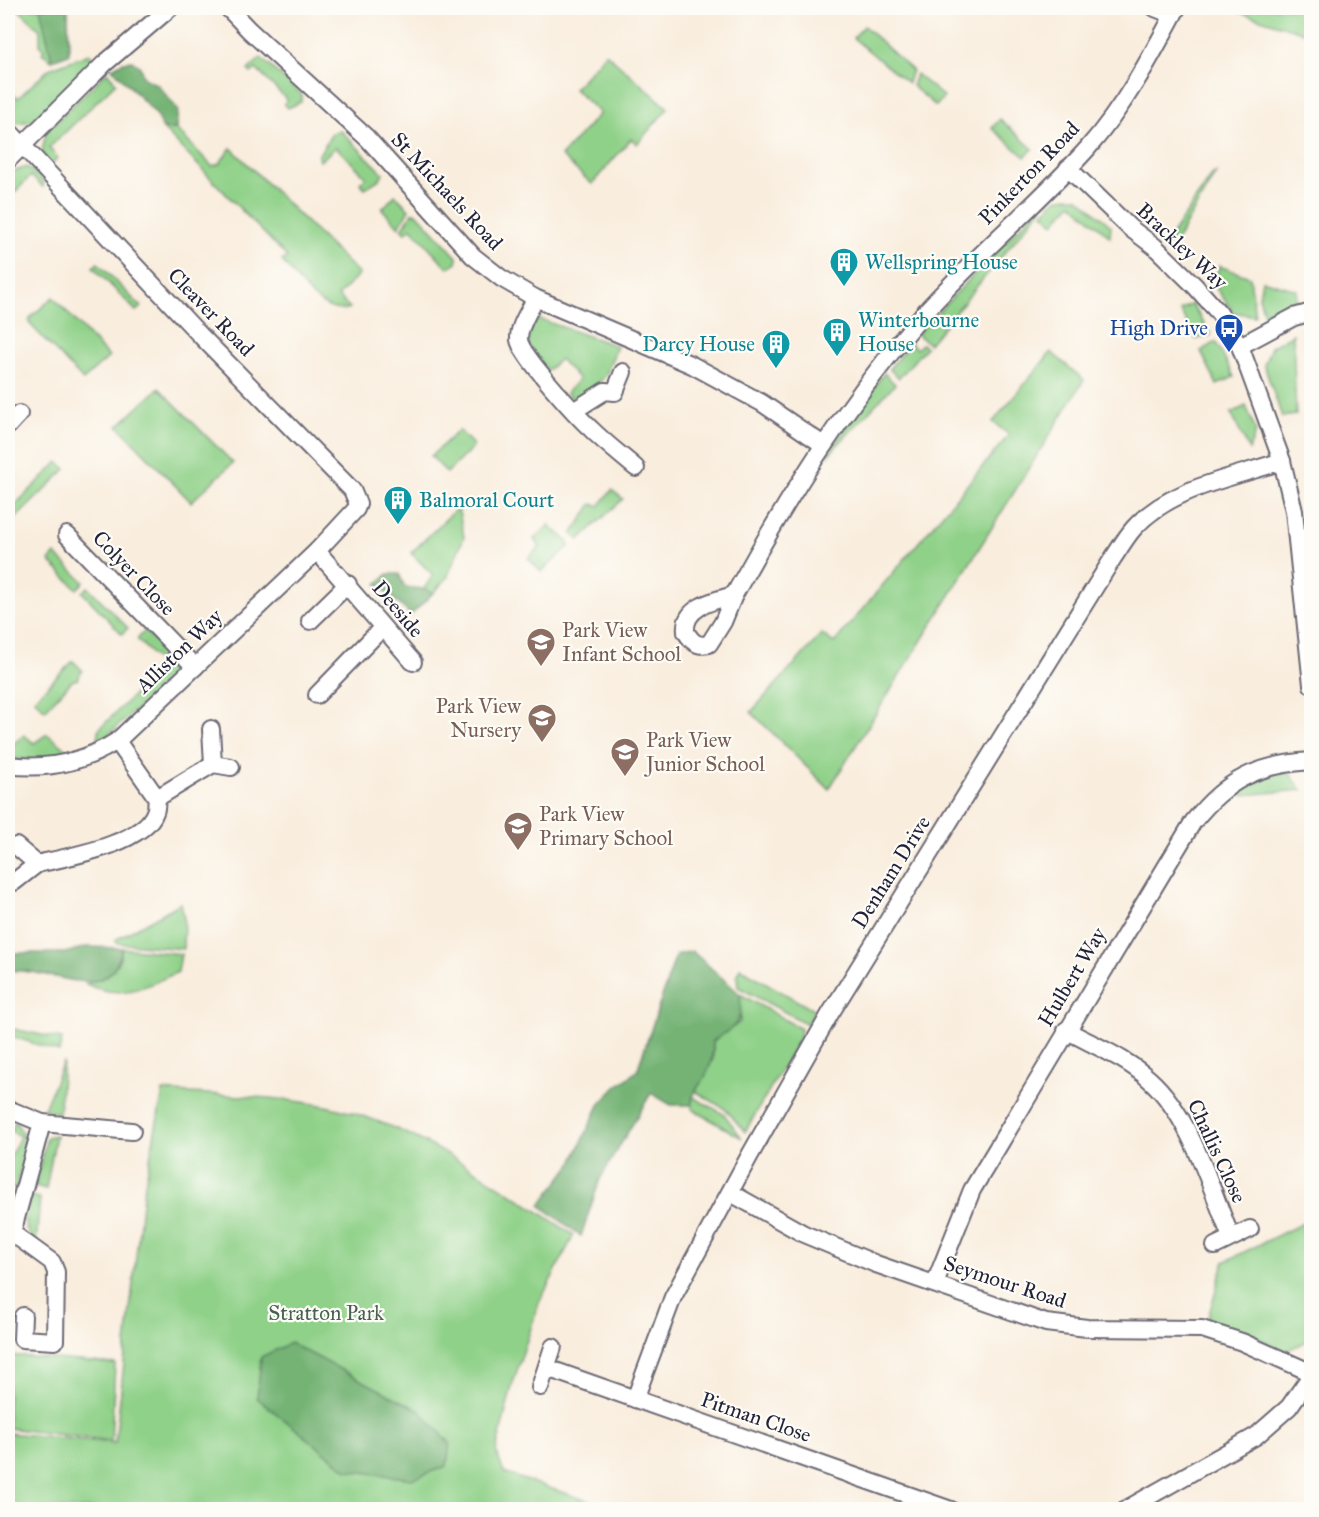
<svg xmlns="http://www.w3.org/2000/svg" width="1319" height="1517" font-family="'IM FELL Great Primer',serif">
<rect width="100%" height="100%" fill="#fdfcf7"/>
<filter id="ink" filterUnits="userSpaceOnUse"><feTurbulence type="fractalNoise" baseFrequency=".0167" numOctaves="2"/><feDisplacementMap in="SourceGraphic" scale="12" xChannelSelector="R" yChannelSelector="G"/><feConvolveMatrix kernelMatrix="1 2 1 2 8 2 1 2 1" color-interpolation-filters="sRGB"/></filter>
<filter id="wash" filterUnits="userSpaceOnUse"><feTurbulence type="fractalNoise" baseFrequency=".008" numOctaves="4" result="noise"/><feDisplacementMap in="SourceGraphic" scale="24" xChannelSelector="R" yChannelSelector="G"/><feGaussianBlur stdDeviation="1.35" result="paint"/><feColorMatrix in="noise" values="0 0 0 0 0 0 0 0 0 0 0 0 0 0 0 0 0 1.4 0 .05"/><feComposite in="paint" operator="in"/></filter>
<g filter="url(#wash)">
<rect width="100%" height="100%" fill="#f9eddd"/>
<g fill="#90d189" stroke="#597a62" stroke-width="1.5">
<path d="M17,8H40L42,10L52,60L42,53L44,50L40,46V30Z"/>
<path d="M1233,8H1311V35L1242,13Z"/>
<path d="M864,26L912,70L908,83L853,38Z"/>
<path d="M606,53L668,108L637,144L631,139L592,184L561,156L600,113L574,89Z"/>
<path d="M89,54L98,62L35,121L18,123L8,117V90L18,98L49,69Z"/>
<path d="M261,58L302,95L301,102L288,108L284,104L287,100L256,69L251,73L248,70Z"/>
<path d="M107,72L116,83L49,148L58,158L49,166L42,151L46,132Z"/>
<path d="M916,74L944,97L936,106L912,86Z"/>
<path d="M1000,119L1033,149L1025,157L992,128Z"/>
<path d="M163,129H176L212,166L219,164L231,148L359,274L338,296L350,308C323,319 298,279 282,261L287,257Z"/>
<path d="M341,131L383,173L380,179L365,188L360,183L366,177L336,147L320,161L318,156L332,133Z"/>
<path d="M27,167L39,175L44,183L43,187L31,176L8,199V173Z"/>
<path d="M1216,173L1173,246L1170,243L1172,234L1213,174Z"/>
<path d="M395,195L409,209L399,227L382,209Z"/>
<path d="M1066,197H1078L1111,226L1110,237L1072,203L1054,223L1043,213L1056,199Z"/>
<path d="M1040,206L1042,208L929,344L917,334Z"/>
<path d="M412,213H417L457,257V262L448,268L411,228L405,233L402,230Z"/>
<path d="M98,263L141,307L136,311L93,267Z"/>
<path d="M1219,266L1250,277L1255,316L1233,312L1214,285Z"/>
<path d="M1262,280L1297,290L1296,300L1264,314L1259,297Z"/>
<path d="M53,297L109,357L83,380L29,323L30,318Z"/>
<path d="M1192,304L1211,335L1196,339L1180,310Z"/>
<path d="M539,319L617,346L606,375L586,397H570L566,393L579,379L560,359L547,371L526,344L530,329Z"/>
<path d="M1293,334L1296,415L1282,417L1264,365L1271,347Z"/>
<path d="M1216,342L1234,377L1217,385L1201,351Z"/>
<path d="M910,343L917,349L922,344L926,347L899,378L889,369Z"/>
<path d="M1051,352L1084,380L829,789L751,712L822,634L834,643L1009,435L993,422Z"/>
<path d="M884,373L895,384L828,455V452Z"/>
<path d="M159,388L233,463L191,502L118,426Z"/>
<path d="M1246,406L1256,431L1249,450L1231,413Z"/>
<path d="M459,430L474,446L447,473L431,456Z"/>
<path d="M58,462L66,469L8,526V512Z"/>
<path d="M612,490L623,499L579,540L572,534L592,504L599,506Z"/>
<path d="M458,507L464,537L447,578L433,593L424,589L433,575L411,553Z"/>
<path d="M549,525L567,541L569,547L541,572L528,558L540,547L534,539Z"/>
<path d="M55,554L84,582L77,589L49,561Z"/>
<path d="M88,587L128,628L122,634L82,592Z"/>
<path d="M145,631C161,647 172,656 170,680L109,734L98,741V730L163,666L137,639Z"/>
<path d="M73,661L82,670L78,679L72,681L45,710L34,699Z"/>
<path d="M47,734L70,752L39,760L8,759V748L24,735L34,743Z"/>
<path d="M1289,773L1302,790L1231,796L1273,774Z"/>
<path d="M181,903L184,919L183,949L117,943L115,940Z"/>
<path d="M122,948L181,954L178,972C144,987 123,1001 86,984L95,981L119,963Z"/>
<path d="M740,968L815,1011L807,1024L738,987L737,975Z"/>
<path d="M740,994L801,1029L800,1037L745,1132L725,1109L695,1091L713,1059V1041L740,1022Z"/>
<path d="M8,1028L62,1039L59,1052L8,1035Z"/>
<path d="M63,1062L59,1113L44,1109Z"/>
<path d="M163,1091C218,1096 276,1095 330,1107C421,1127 498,1186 574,1235L539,1303L512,1386L496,1451L504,1473L613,1509H8V1433L115,1443L143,1194Z"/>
<path d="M691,1096L724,1114L742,1138L692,1109Z"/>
<path d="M15,1121C34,1147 23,1161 15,1189L8,1186V1162L20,1136L11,1131Z"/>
<path d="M56,1135L46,1189L35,1186L47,1137Z"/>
<path d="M30,1196L40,1198L36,1244C20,1225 24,1218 30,1196Z"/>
<path d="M1311,1219V1339L1284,1352L1254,1336L1207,1321L1224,1262Z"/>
<path d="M8,1355L115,1364L111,1441L8,1428Z"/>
</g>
<g fill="#74b375" stroke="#4b6a58" stroke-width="1.5">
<path d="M40,8H68L69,54L52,60Z"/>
<path d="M133,61L140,67L144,78L158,85L178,110L176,129H163L155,113L112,68L123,62Z"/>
<path d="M388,574H399L405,587L424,589L433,593L411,615L377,584Z"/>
<path d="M86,947L122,948C112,998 71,979 36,973C27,971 17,971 8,970V953H65Z"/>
<path d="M692,951L740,994C743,1024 737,1025 713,1041C713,1054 712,1064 706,1075C700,1086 691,1092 692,1105H671L651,1093L600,1179L581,1236L540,1205L572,1163L599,1105L616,1087L637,1071L676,955Z"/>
<path d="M290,1343L419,1410L450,1443L447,1466L412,1479L347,1470L257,1398L261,1357Z"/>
</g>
</g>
<g filter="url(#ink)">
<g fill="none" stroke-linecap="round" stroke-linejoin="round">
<g stroke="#6d6974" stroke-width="20">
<g id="minor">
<path d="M228,8L249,30L367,138L473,256L501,278L535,298L692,365L762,403L822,444"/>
<path d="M1155,8L1173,15"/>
<path d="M8,130L200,335L352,490L358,504L356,509L317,551L117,741C83,763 47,770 8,765"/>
<path d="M8,160L104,64L170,8"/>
<path d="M1068,168L1130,228L1154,246L1195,286L1219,313L1240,346L1282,461L1294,511L1312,685"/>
<path d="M535,298C530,311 518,326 519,340C521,355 577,416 591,429C605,443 621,455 636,468"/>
<path d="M1240,346L1294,317L1312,312"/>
<path d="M575,410L605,391L615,392L623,372"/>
<path d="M8,426L19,414"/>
<path d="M67,535L195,667"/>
<path d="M317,551L413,662"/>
<path d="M734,595C790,494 843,408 918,320C971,259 1033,209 1087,149C1124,107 1151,57 1177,8"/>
<path d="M734,595L723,622L709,644C697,647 692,642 686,632C683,606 716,600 734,595Z"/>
<path d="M310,621L348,584"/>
<path d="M317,695L382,628"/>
<path d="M211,729L213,764L231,767"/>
<path d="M117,741L157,798"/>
<path d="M37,864C67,857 144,844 155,812C157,808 156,802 157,798L213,764"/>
<path d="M14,882L37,864L16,846"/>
<path d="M1066,1030C1093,1045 1126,1058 1149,1079C1191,1116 1210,1187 1231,1237"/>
<path d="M8,1109L42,1123L12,1233L8,1235"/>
<path d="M42,1123L132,1131"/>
<path d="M731,1193L804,1234L876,1264L1046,1323L1087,1328L1202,1329L1242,1342L1312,1373"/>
<path d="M12,1233L52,1262L56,1272L55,1341L22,1339L23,1316"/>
<path d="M1215,1246L1250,1229"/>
<path d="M935,1283L972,1190L1193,822C1226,780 1258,764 1312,761"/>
<path d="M547,1368L951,1510"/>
<path d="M540,1387L553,1347"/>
<path d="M635,1399L673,1297L750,1155L830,1014L1113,558C1120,548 1126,537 1134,528C1171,487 1233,478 1282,461"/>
<path d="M1125,1510L1256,1436L1289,1407L1312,1374"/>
</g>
</g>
<use href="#minor" stroke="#fff" stroke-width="16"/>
</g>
</g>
<defs>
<g id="building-pin" transform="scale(1.5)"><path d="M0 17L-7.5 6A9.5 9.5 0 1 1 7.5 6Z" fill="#0f9aa8" stroke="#fdfcf7"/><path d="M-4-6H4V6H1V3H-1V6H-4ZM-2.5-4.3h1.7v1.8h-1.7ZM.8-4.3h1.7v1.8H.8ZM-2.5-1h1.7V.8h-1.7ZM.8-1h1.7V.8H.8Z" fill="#fff"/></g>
<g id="bus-pin" transform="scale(1.5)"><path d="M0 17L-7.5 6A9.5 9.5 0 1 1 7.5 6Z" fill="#1a4fb4" stroke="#fdfcf7"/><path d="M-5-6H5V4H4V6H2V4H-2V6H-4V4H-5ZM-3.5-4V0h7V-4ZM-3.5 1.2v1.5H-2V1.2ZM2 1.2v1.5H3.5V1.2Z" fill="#fff"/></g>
<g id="school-pin" transform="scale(1.5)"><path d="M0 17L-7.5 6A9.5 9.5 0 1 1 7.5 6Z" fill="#8d6e63" stroke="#fdfcf7"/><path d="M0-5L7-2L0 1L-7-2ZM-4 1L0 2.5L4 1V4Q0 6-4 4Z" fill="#fff"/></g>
</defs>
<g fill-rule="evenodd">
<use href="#building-pin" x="844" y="262"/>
<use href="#bus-pin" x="1229" y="328"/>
<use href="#building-pin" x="837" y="332"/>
<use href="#building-pin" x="776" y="344"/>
<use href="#building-pin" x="398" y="500"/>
<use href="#school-pin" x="541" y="642"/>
<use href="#school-pin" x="542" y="718"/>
<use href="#school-pin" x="625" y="752"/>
<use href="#school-pin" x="518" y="826"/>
</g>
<g text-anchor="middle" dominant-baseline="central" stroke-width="4.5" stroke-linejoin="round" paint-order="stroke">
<g font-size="21" fill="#22223b" stroke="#fdfcf7">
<text transform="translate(1029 173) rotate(-46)">Pinkerton Road</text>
<text transform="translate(447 191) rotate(47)">St Michaels Road</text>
<text transform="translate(1182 246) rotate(43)">Brackley Way</text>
<text transform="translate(211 312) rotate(46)">Cleaver Road</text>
<text transform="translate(134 573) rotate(46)">Colyer Close</text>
<text transform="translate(398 609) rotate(50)">Deeside</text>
<text transform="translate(179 651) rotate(-44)">Alliston Way</text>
<text transform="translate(891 872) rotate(-58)">Denham Drive</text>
<text transform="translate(1072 977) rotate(-59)">Hulbert Way</text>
<text transform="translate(1217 1151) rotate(65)">Challis Close</text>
<text transform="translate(1005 1282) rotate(18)">Seymour Road</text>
<text transform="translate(756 1417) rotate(19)">Pitman Close</text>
</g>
<g font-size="21" fill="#0d838f" stroke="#fdfcf7" text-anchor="start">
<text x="865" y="262">Wellspring House</text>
<text x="858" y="320">Winterbourne<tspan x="858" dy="24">House</tspan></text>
<text x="755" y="344" text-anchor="end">Darcy House</text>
<text x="419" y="500">Balmoral Court</text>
</g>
<g font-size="21" fill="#164399" stroke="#fdfcf7" text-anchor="end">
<text x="1208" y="328">High Drive</text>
</g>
<g font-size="21" fill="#785e54" stroke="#fdfcf7" text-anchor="start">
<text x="562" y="630">Park View<tspan x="562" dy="24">Infant School</tspan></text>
<text x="521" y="706" text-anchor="end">Park View<tspan x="521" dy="24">Nursery</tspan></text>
<text x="646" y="740">Park View<tspan x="646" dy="24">Junior School</tspan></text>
<text x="539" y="814">Park View<tspan x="539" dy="24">Primary School</tspan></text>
</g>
<g font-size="21" fill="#485f56" stroke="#fdfcf7">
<text x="326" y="1313">Stratton Park</text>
</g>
</g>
<rect width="1319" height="1517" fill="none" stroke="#fdfcf7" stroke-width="30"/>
</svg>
